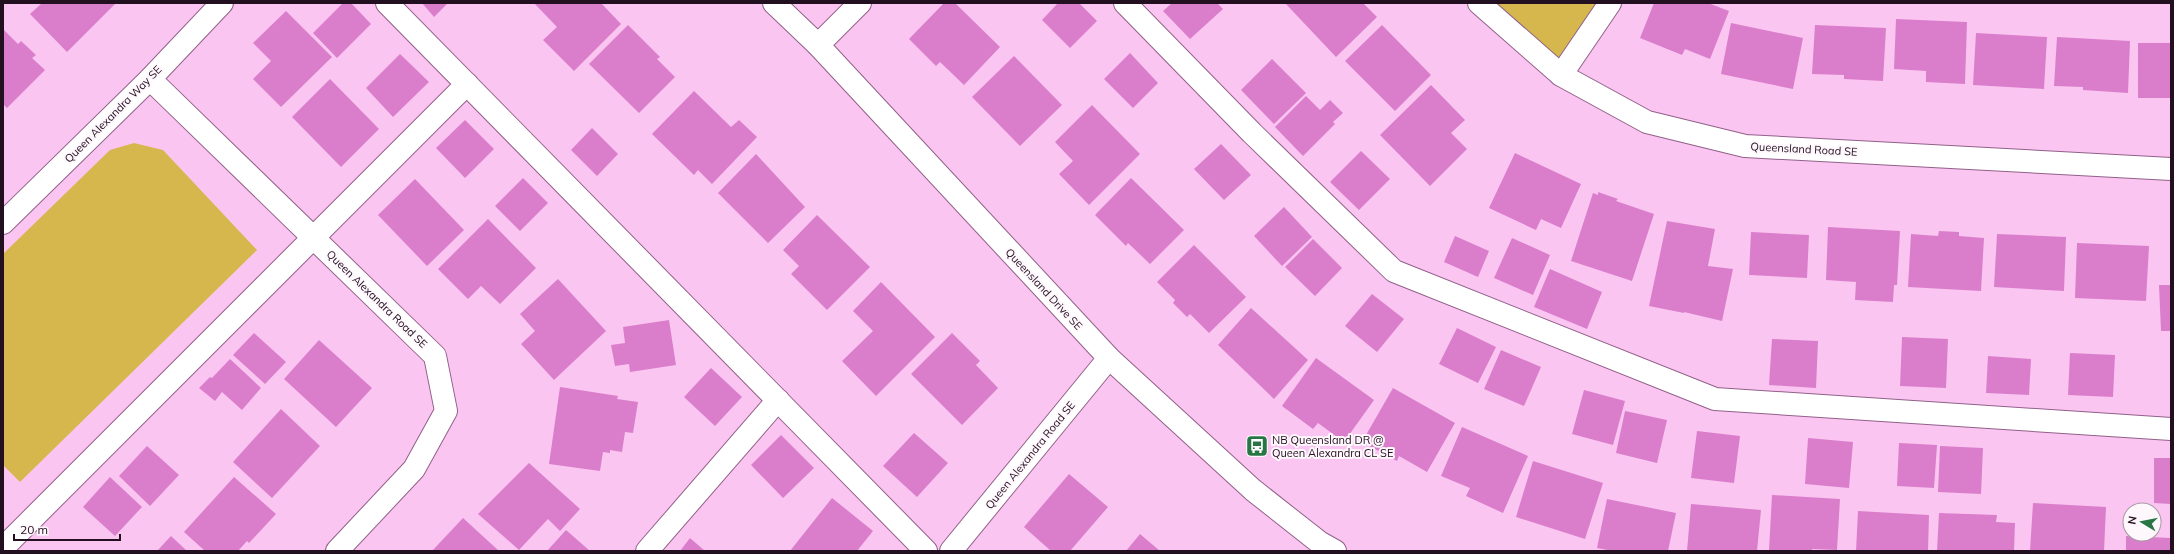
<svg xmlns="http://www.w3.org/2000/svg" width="2174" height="554" font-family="Mulish,sans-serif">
<rect width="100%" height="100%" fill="#fbc5f1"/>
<g fill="#d6b74e">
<path d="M1479,3H1610L1561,75Z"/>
<path d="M134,143L163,150L257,250L20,482L3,465V254L110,150Z"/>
</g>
<g fill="#da7ecc">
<path d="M42,3H116L67,52L30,14Z"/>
<path d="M343,3H351L371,24L337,58L313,33Z"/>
<path d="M422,3H448L434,17Z"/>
<path d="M534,3H601L621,24L574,71L543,40L557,27Z"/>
<path d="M944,3H955L1000,47L964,85L940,62L936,66L909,39Z"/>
<path d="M1058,3H1079L1097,21L1070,48L1042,20Z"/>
<path d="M1172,3H1217L1223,9L1190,39L1163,11Z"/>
<path d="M1285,3H1363L1377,17L1336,57Z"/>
<path d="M1654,3H1708L1729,11L1710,59L1685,49L1682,55L1640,38Z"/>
<path d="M286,11L332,57L281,107L253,79L271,61L253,43Z"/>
<path d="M1896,19L1967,22L1965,84L1926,82V71L1894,69Z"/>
<path d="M1731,23L1803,38L1793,89L1721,74Z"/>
<path d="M628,25L660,57L657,59L675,77L639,113L589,64Z"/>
<path d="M1382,25L1431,75L1395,111L1345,61Z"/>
<path d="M1815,25L1886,28L1883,81L1844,79V75L1812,74Z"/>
<path d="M3,29L18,44L21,41L36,55L32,58L45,70L7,108L3,104Z"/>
<path d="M1976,33L2047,37L2044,89L1973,85Z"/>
<path d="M2057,37L2130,41L2128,93L2083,90V87L2054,86Z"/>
<rect x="2138" y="43" width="33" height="55"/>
<path d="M1130,53L1158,83L1133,108L1104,79Z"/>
<path d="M400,54L429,82L393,117L366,88Z"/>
<path d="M1014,56L1062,105L1020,146L972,97Z"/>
<path d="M1272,59L1306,93L1274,124L1241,90Z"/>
<path d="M330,79L379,129L341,167L292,117Z"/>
<path d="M1431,85L1465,120L1451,133L1467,149L1430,186L1380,135Z"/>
<path d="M694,91L731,127L739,120L757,137L712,184L698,170L694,175L652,134Z"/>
<path d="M1306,96L1320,110L1330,100L1343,113L1333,122L1335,124L1303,156L1275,127Z"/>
<path d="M1092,105L1140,154L1089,205L1059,174L1073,161L1055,142Z"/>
<path d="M465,120L494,149L465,178L436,148Z"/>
<path d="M592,128L618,154L597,176L571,150Z"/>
<path d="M1221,144L1251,175L1224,200L1194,169Z"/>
<path d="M1361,151L1390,179L1359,210L1330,182Z"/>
<path d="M1515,153L1581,184L1561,228L1541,219L1536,230L1489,208Z"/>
<path d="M756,154L805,207L768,243L718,193Z"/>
<path d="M523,178L548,203L520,231L495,206Z"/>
<path d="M1131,178L1184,230L1150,264L1128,243L1126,246L1095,215Z"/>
<path d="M415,179L464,230L427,266L378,215Z"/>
<path d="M1598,192L1618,199L1616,201L1654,214L1632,281L1571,261L1593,193L1598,195Z"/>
<path d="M1284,207L1312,237L1282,266L1254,236Z"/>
<path d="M817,215L870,267L827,310L791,274L799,266L783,250Z"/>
<path d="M488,219L536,268L500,304L481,286L468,299L438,269Z"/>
<path d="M1667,221L1715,229L1708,266L1733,269L1722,321L1684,312V313L1649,306Z"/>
<path d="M1828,227L1900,231L1897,285H1894L1893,302L1855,300L1856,282L1826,280Z"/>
<path d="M1939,231L1959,232V236L1984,238L1981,291L1908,287L1911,234L1938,236Z"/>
<path d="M1751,232L1809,235L1807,278L1749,275Z"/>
<path d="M1997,234L2066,237L2064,291L1994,287Z"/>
<path d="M1455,236L1489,251L1478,277L1444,262Z"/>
<path d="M1512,238L1550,255L1533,295L1494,278Z"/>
<path d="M1313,239L1342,268L1315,296L1285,267Z"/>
<path d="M2077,243L2149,246L2146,301L2075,298Z"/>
<path d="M1194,245L1246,297L1209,333L1190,314L1187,317L1173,303L1175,300L1157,282Z"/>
<path d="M1550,269L1602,292L1587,329L1534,307Z"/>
<path d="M558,279L606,331L554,380L521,344L535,331L520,314Z"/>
<path d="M881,282L935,337L876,396L842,361L873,331L853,311Z"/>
<path d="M2159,285H2171V331H2161Z"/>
<path d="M1372,294L1404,319L1377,352L1345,326Z"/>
<path d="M1251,308L1308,360L1274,399L1218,345Z"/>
<path d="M669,320L676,365L630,372L629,364L615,366L611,345L625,343L623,327Z"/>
<path d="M1457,328L1496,347L1478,383L1439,364Z"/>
<path d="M254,333L286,362L265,384L233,355Z"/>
<path d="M952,333L980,361L976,365L998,388L962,425L911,374Z"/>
<path d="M1902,337L1948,339L1946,388L1900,386Z"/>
<path d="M1772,339L1818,341L1816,388L1769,385Z"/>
<path d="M319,340L372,388L336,427L284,379Z"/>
<path d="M1501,350L1541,367L1524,406L1484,389Z"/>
<path d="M2070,353L2115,355L2113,397L2068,395Z"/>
<path d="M1988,356L2031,359L2029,395L1986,393Z"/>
<path d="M1316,358L1374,400L1344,442L1318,423L1313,429L1282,406Z"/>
<path d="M230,359L261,388L242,410L222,392L215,401L199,388L210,377L212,378Z"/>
<path d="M711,368L742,397L715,426L684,397Z"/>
<path d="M560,387L618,396L617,399L638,402L633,433L625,432L622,452L610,450V453L603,452L600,471L549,464Z"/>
<path d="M1393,388L1455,423L1427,472L1399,456L1397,461L1362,442Z"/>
<path d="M1584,390L1625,401L1613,445L1572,434Z"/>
<path d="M281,409L320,446L272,498L233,462Z"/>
<path d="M1625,411L1667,420L1657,463L1616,453Z"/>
<path d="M1462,427L1528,456L1503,513L1466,496L1470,488L1441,476Z"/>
<path d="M1697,431L1740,436L1734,483L1691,478Z"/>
<path d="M914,433L948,463L917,497L883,466Z"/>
<path d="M781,435L814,468L783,498L751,465Z"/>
<path d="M1808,438L1853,442L1849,488L1805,484Z"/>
<path d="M1899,443L1937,445L1934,488L1897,486Z"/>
<path d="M147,446L179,475L150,506L119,476Z"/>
<path d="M1940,446L1983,448L1981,494L1938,492Z"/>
<path d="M2154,458H2171V504L2154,503Z"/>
<path d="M1533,461L1603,483L1585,539L1516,517Z"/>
<path d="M529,463L580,509L560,531L548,519L519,550L478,514Z"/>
<path d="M1069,474L1108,507L1070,551H1051L1024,527Z"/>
<path d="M110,477L142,507L115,536L83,507Z"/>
<path d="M234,477L276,514L249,543L247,541L238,551H205L184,532Z"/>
<path d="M1772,495L1840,499L1837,550L1812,549V551H1769Z"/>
<path d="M832,498L873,531L857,551H790Z"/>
<path d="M1607,499L1676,513L1668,551H1613L1597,548Z"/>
<path d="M2033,503L2106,507L2104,551H2030Z"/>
<path d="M1691,504L1761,510L1757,551H1687Z"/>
<path d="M1858,511L1929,515L1928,551H1856Z"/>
<path d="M1939,513L1997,515L1996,522L2015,523L2014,551H1937Z"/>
<path d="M463,518L499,551H432Z"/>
<path d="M566,530L590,551H547Z"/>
<path d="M1140,534L1160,551H1126Z"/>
<path d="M171,536L187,551H157Z"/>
<path d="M2126,536L2171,538V551H2126Z"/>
<path d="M690,538L705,551H680Z"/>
</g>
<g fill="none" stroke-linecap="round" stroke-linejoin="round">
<g stroke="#916189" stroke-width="24">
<g id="minor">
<path d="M387,3L926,551"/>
<path d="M774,3L818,45L1109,358L1253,490L1319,542L1335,551"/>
<path d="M1125,3L1252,133L1394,271L1715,399L2171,429"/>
<path d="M1479,3L1561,75L1647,122L1745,146L2171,169"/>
<path d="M818,45L860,3"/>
<path d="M1561,75L1610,3"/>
<path d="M150,79L435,356L446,411L414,469L337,551"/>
<path d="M3,223L150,79L222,3"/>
<path d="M3,548L467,84"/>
<path d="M647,551L778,400"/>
<path d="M951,551L1109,358"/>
</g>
</g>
<use href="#minor" stroke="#fff" stroke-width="22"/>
</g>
<defs>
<g id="bus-square" transform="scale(1.15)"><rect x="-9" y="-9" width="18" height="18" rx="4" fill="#287646" stroke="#fef8fc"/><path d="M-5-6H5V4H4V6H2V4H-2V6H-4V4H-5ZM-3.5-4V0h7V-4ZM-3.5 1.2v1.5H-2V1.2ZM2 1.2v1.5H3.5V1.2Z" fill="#fff"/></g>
</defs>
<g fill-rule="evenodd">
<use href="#bus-square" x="1257" y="446"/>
</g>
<g text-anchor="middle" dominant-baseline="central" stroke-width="4" stroke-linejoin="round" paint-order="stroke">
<g font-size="11" fill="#220f1f" stroke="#fef8fc">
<text transform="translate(113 114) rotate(-45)">Queen Alexandra Way SE</text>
<text transform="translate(1804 149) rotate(3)">Queensland Road SE</text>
<text transform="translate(1044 289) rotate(47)">Queensland Drive SE</text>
<text transform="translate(377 299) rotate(44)">Queen Alexandra Road SE</text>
<text transform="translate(1030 455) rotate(-51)">Queen Alexandra Road SE</text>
</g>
<g font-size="11" fill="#220f1f" stroke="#fef8fc" text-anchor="start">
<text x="1272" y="440">NB Queensland DR @<tspan x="1272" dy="13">Queen Alexandra CL SE</tspan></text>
</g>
</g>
<rect width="2174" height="554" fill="none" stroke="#220f1f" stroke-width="8"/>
<g transform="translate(2142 522) rotate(280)"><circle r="19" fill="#fef8fc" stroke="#a69ba4"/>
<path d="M0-3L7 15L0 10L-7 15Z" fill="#287646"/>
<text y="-6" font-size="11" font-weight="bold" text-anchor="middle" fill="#220f1f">N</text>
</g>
<path d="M14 534v6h106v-6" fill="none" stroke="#220f1f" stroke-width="2"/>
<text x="20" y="534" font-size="12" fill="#220f1f" stroke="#fef8fc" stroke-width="3" paint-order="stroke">20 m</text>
</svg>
